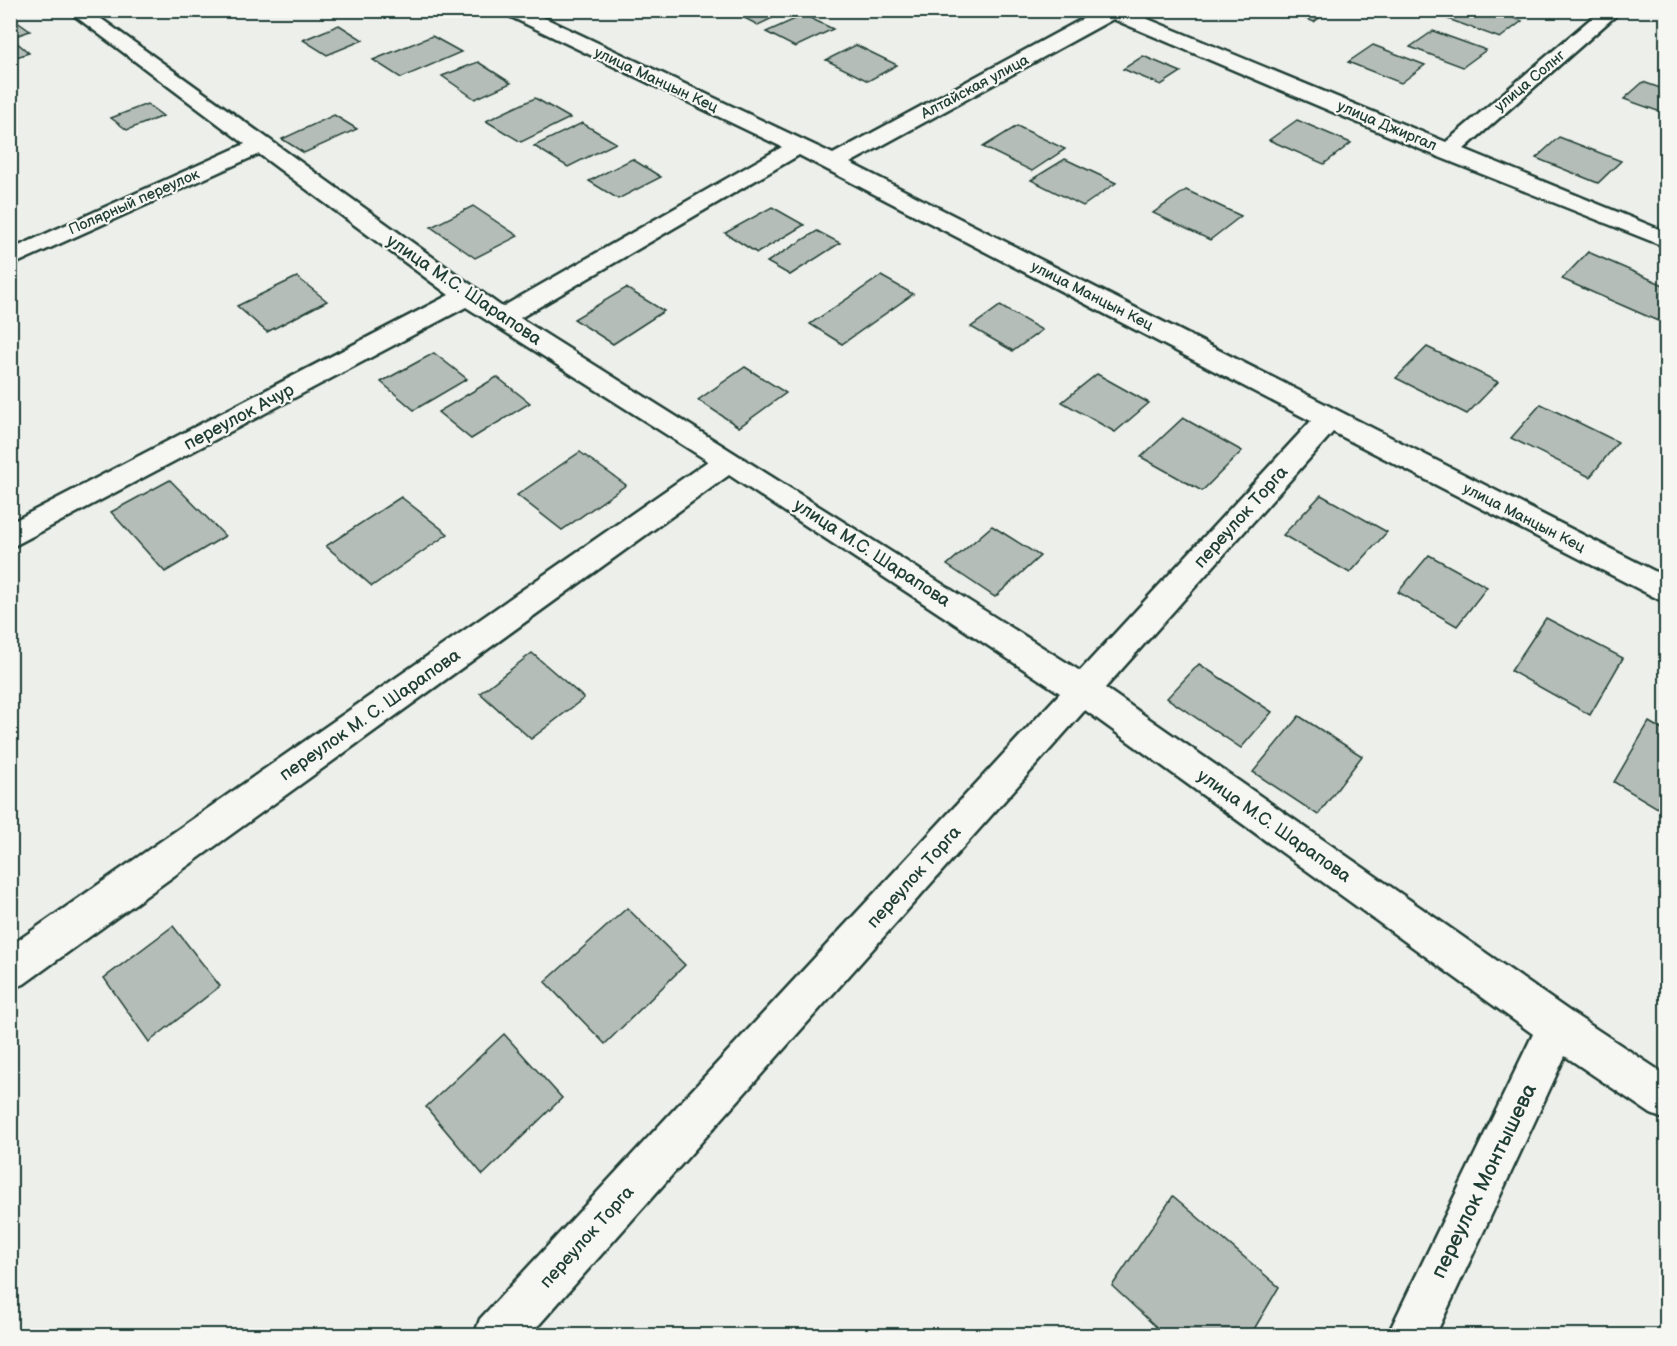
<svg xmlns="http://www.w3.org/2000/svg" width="1677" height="1346" font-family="'Balsamiq Sans',sans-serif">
<rect width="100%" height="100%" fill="#edefea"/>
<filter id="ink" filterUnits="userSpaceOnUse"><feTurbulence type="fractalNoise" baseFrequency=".0167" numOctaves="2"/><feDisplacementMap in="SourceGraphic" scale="12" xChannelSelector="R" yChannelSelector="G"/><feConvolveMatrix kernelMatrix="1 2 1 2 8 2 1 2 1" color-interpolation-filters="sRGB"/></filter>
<g filter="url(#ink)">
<g fill="#b4bdb8" stroke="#1f3d34" stroke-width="1.5">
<path d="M729,10H789L758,25Z"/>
<path d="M1284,10H1330L1314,22Z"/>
<path d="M1460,10H1491L1522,21L1500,38L1448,19Z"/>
<path d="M804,15L833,29L795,47L766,32Z"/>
<path d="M10,17L30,31L10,38Z"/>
<path d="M339,25L363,40L327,55L303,40Z"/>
<path d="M1433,31L1486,50L1463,67L1410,47Z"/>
<path d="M432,36L461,52L401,78L373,60Z"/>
<path d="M14,40L29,53L10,59V41Z"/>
<path d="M856,45L897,65L868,81L826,60Z"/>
<path d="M1373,45L1425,65L1401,83L1348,62Z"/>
<path d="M1143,56L1181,72L1161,85L1123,69Z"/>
<path d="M478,62L511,83L475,99L442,76Z"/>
<path d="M1643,82L1666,90V114L1624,99Z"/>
<path d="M535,98L570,118L521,142L486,121Z"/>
<path d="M147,104L163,116L127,130L111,118Z"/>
<path d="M334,115L357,129L304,153L282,139Z"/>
<path d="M1297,120L1351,143L1324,164L1269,140Z"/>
<path d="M582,123L616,143L568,167L534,146Z"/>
<path d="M1017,126L1065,149L1032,171L983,147Z"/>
<path d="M1559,137L1621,161L1598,183L1536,158Z"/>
<path d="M632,159L661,177L618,199L589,181Z"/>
<path d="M1065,159L1116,183L1083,206L1031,180Z"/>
<path d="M1186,190L1241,216L1210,240L1153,213Z"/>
<path d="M473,206L518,236L475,258L431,227Z"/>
<path d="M772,207L804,225L757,253L725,233Z"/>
<path d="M817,231L840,243L790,275L767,262Z"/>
<path d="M1588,252L1666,286V312L1658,321L1562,279Z"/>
<path d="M881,276L913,294L842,344L810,324Z"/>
<path d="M297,277L327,301L267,332L237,306Z"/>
<path d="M626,288L664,311L613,344L574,319Z"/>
<path d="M1000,306L1042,330L1013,351L971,327Z"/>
<path d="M1427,347L1498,382L1467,414L1396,378Z"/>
<path d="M434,353L467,379L414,410L381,382Z"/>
<path d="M745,367L786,393L739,427L698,400Z"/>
<path d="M1097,374L1149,403L1115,432L1062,402Z"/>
<path d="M497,377L530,403L471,439L438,412Z"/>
<path d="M1541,404L1618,442L1590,477L1511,438Z"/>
<path d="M1183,418L1242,451L1202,491L1141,457Z"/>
<path d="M580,452L626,485L562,530L517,495Z"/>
<path d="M170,480L225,536L165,572L111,512Z"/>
<path d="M1321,495L1387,532L1350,573L1283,535Z"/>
<path d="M401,497L448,534L372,586L326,546Z"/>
<path d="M992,526L1040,556L995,597L947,565Z"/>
<path d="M1429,555L1487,587L1457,626L1398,592Z"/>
<path d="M1546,618L1623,658L1590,715L1511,671Z"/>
<path d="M532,653L584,698L531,739L480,693Z"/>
<path d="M1199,664L1272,712L1241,748L1167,698Z"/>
<path d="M1299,716L1362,756L1318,815L1253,772Z"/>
<path d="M1649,722L1666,732V813L1614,782Z"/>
<path d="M627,908L685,965L605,1044L545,982Z"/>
<path d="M173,926L220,986L149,1042L104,978Z"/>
<path d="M504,1034L562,1098L483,1175L426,1107Z"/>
<path d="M1173,1196L1279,1287L1250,1336H1166L1112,1286Z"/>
</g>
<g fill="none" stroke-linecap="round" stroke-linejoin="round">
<g stroke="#1f3d34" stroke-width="5">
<path id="street" d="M67,10H89L502,307L782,147L505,14L503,10H528L833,154L1099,10H1126L1446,142L1601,10H1622L1464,149L1666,232V247L1439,157L1113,19L850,163L1666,577V603L1333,432L1105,688L1572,1013L1666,1075V1120L1651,1114L1565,1056L1435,1336H1387L1533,1034L1085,710L529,1336H474L480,1319L1060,693L729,475L24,984L10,989V946L708,461L466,307L10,548V523L449,295L259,154L10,266V250L245,144ZM799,155L1311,421L1080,671L520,318Z"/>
</g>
<use href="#street" fill="#f6f6f2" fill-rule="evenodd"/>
</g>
</g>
<g text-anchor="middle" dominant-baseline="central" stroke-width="4.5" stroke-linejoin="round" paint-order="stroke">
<g font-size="15" fill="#1f3d34" stroke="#f6f6f2">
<text transform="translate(656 80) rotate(25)">улица Манцын Кец</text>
<text transform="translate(1530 81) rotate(-40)">улица Солнг</text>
<text transform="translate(975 87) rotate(-28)">Алтайская улица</text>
<text transform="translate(1387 126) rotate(23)">улица Джиргал</text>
<text transform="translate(134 202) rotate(-24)">Полярный переулок</text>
<text transform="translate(1092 296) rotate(27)">улица Манцын Кец</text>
<text transform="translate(1524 518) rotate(27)">улица Манцын Кец</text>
</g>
<g font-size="18" fill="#1f3d34" stroke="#f6f6f2">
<text transform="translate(464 290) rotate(34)">улица М.С. Шарапова</text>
<text transform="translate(239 417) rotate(-28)">переулок Ачур</text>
<text transform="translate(1241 517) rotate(-48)">переулок Торга</text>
<text transform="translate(872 553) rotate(33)">улица М.С. Шарапова</text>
<text transform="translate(370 715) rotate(-35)">переулок М. С. Шарапова</text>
<text transform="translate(1274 826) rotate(35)">улица М.С. Шарапова</text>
<text transform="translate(914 877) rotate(-48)">переулок Торга</text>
<text transform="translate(587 1237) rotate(-48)">переулок Торга</text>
</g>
<g font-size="21" fill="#1f3d34" stroke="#f6f6f2">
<text transform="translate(1484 1181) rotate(-64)">переулок Монтышева</text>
</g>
</g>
<rect width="1677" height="1346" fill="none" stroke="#f6f6f2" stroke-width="36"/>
<rect x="18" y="18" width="1641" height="1310" fill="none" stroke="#1f3d34" stroke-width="2" filter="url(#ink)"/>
</svg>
